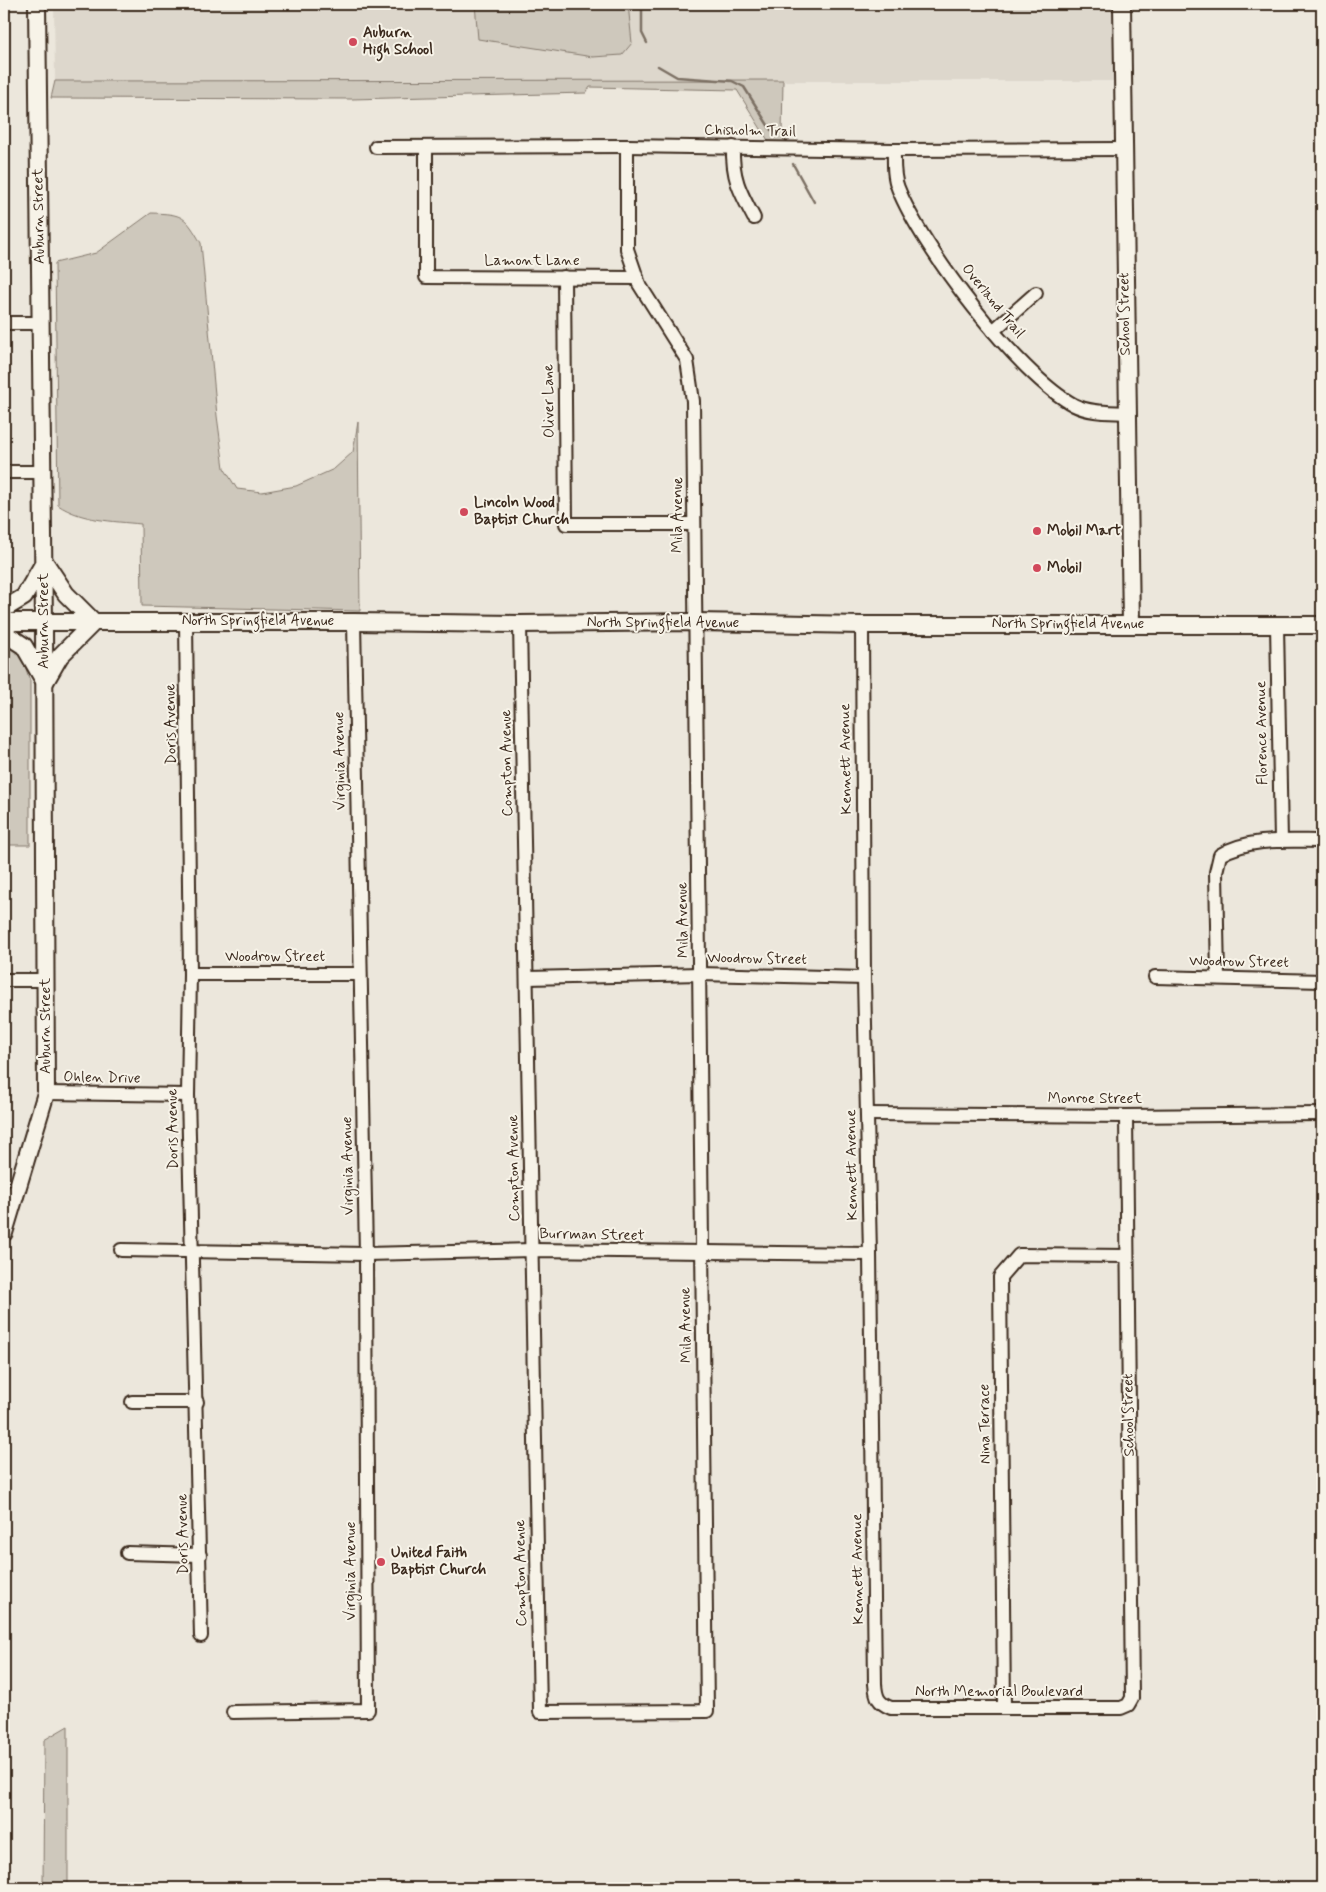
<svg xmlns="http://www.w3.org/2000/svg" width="1326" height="1892" font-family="Mynerve,sans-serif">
<rect width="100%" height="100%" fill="#ece7dc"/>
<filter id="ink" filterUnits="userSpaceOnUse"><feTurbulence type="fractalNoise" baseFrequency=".02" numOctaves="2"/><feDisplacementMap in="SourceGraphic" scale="10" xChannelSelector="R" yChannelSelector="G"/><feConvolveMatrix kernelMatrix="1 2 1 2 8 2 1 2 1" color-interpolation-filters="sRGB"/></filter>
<g filter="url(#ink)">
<path fill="#ddd7cc" d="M54,4H1114L1115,81H55Z"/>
<g fill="#cec8bc" stroke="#84796d">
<path d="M475,4H628L632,43L622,55L593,57L478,39Z"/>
<path d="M783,80L782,134L786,142H769L737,90L590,87L586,93L352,99L51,98L55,81Z"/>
<path d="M151,213C184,214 185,216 201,243L217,416L224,468L237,489L262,492L296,486L334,469L353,452L358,422L360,611L142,606L141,524C112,521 82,521 58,505L55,263L96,253Z"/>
<path d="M4,639L21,654L30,681V845H4Z"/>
<path d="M68,1726V1888H43L44,1740Z"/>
</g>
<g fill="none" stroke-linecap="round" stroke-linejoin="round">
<g stroke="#7c7064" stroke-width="2.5">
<path d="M642,4V33L647,43"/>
<path d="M658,66L677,77L732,81L744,87L771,130"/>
<path d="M793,164L814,202"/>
</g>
<g stroke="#3b2a1e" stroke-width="16">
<g id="minor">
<path d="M376,147L627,146L894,150L1124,149"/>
<path d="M426,147V277L637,278"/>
<path d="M733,147C732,178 740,192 754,218"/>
<path d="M894,150C894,162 893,176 898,188C921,247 1018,375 1074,405C1090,413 1109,412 1126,413"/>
<path d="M564,277L566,524H694"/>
<path d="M4,323H41"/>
<path d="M993,331L1036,293"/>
<path d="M4,472H43"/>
<path d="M186,621L190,974L188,1095L201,1636"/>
<path d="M520,624L540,1712L707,1711L693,401L687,360L639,284L627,249V146"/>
<path d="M862,625L864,978L870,1254L875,1684C876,1697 878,1703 891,1708H1121L1128,1705L1132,1698L1126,1116"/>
<path d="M1277,625L1281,841"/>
<path d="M190,974H360"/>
<path d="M1155,977L1322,981"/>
<path d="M528,978L700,974L864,978"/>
<path d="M1218,978L1216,872L1220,855C1249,837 1290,841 1322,841"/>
<path d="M4,980H47"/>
<path d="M46,1093L188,1095"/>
<path d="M867,1114L1126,1116L1322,1114"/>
<path d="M121,1250L366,1254L532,1250L870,1254"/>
<path d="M132,1402H197"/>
<path d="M127,1553L200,1555"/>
<path d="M1004,1708L1000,1277L1019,1255L1127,1256"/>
<path d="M233,1712L368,1710L366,1254L354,622"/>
</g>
</g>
<g stroke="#3b2a1e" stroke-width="20">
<g id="major">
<path d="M1122,4L1131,624"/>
<path d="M44,561L66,594L94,622L60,656L45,682"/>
<path d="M4,609L24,597L42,566"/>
<path d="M4,622H354L520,624L695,622L862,625H1322"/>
<path d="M4,633L24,646L43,679"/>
<path d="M4,1233L46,1093L44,623L37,4"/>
</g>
</g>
<use href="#minor" stroke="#f7f3e8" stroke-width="12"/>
<use href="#major" stroke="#f7f3e8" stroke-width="16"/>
</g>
</g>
<g fill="#d1495b" stroke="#f7f3e8" stroke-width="2">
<circle cx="353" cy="42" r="5"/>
<circle cx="464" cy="512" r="5"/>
<circle cx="1037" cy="531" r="5"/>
<circle cx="1037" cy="568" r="5"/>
<circle cx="381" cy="1562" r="5"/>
</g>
<g text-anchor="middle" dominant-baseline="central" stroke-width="4" stroke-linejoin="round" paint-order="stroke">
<g font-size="15" font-weight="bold" fill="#3b2a1e" stroke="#f7f3e8" text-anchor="start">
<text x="363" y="33">Auburn<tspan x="363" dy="17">High School</tspan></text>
<text x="474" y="503">Lincoln Wood<tspan x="474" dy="17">Baptist Church</tspan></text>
<text x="1047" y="531">Mobil Mart</text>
<text x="1047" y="568">Mobil</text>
<text x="391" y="1553">United Faith<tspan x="391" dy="17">Baptist Church</tspan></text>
</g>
<g font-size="15" fill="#3b2a1e" stroke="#f7f3e8">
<text transform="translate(750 131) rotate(1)">Chisholm Trail</text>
<text transform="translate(39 216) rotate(-91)">Auburn Street</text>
<text x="532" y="261">Lamont Lane</text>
<text transform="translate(993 301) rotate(51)">Overland Trail</text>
<text transform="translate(1125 314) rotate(-91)">School Street</text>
<text transform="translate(549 401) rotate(-91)">Oliver Lane</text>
<text transform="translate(678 515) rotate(-90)">Mila Avenue</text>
<text transform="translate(44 621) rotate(-90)">Auburn Street</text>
<text x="258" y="621">North Springfield Avenue</text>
<text x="663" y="623">North Springfield Avenue</text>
<text x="1068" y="624">North Springfield Avenue</text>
<text transform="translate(171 724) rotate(-91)">Doris Avenue</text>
<text transform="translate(1262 733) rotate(-91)">Florence Avenue</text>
<text transform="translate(846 759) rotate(-91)">Kennett Avenue</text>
<text transform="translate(340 761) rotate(-91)">Virginia Avenue</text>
<text transform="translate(507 763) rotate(-91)">Compton Avenue</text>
<text transform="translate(683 920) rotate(-91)">Mila Avenue</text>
<text x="275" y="957">Woodrow Street</text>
<text transform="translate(757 959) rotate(1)">Woodrow Street</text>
<text transform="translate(1239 962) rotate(1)">Woodrow Street</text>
<text transform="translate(46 1026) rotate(-90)">Auburn Street</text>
<text transform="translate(102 1078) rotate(1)">Ohlen Drive</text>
<text x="1095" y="1099">Monroe Street</text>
<text transform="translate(173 1129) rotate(-91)">Doris Avenue</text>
<text transform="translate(852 1165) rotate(-91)">Kennett Avenue</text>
<text transform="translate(348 1166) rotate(-91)">Virginia Avenue</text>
<text transform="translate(514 1168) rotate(-91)">Compton Avenue</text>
<text transform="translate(592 1235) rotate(1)">Burrman Street</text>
<text transform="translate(686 1325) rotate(-91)">Mila Avenue</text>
<text transform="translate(1129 1415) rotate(-91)">School Street</text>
<text transform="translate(985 1424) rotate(-91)">Nina Terrace</text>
<text transform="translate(183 1534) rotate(-91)">Doris Avenue</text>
<text transform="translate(858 1569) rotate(-91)">Kennett Avenue</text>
<text transform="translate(351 1571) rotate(-90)">Virginia Avenue</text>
<text transform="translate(521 1573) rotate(-91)">Compton Avenue</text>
<text x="999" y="1692">North Memorial Boulevard</text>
</g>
</g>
<rect width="1326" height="1892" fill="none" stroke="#f7f3e8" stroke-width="20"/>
<rect x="10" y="10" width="1306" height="1872" fill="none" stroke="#3b2a1e" stroke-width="2" filter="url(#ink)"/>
</svg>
